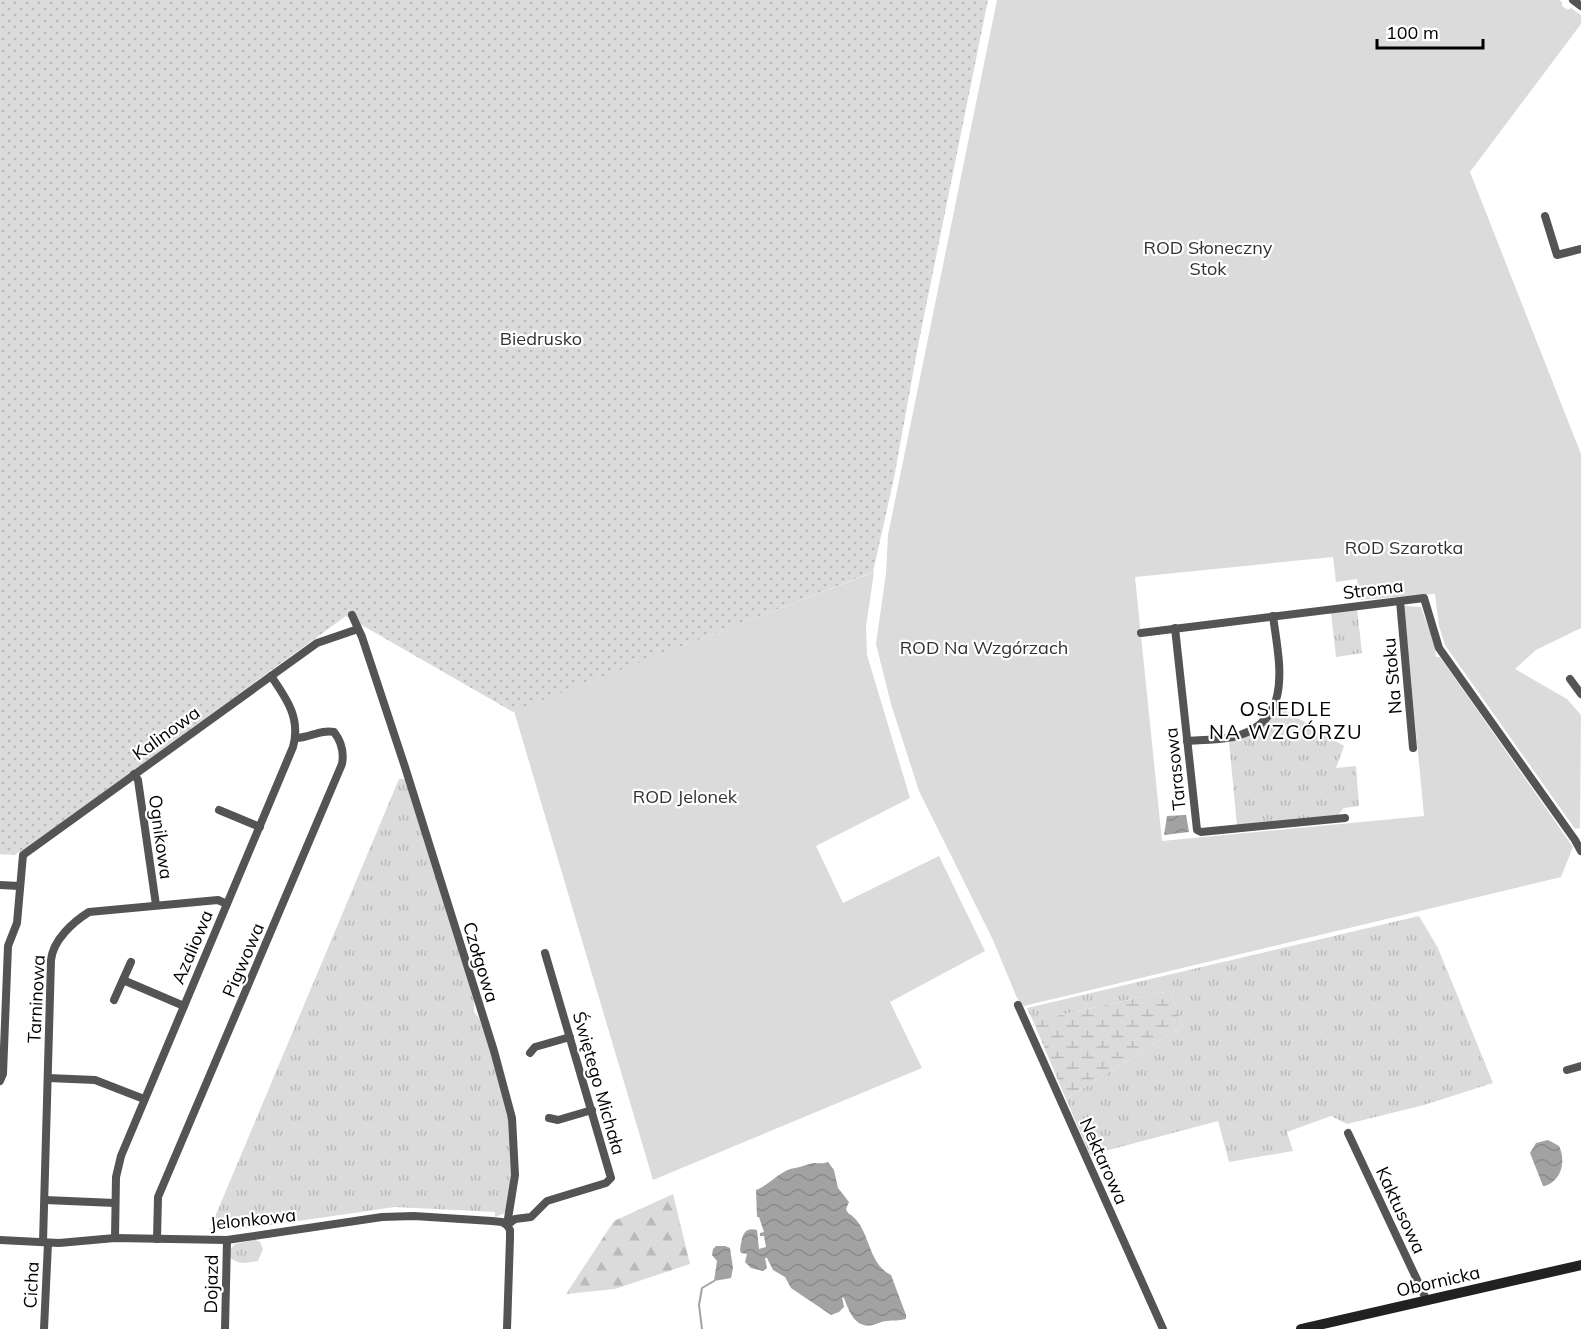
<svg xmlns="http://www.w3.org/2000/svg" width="1581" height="1329" font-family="Mulish,sans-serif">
<defs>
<pattern id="grass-tufts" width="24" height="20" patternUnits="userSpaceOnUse" patternTransform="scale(1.5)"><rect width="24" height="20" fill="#dbdbdb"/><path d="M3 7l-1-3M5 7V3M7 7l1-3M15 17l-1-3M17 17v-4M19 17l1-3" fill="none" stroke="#bababa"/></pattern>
<pattern id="forest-firs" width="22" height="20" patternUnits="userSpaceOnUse" patternTransform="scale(1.5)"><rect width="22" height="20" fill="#dbdbdb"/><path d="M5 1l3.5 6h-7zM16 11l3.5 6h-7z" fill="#bababa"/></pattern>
<pattern id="wetland-marsh" width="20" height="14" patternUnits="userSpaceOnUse" patternTransform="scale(1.5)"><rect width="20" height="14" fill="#dbdbdb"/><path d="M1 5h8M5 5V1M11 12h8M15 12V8" fill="none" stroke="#bababa"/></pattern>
<pattern id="park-dots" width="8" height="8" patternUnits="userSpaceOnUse" patternTransform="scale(1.5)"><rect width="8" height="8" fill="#dbdbdb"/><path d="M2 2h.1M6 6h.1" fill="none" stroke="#bababa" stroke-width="1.8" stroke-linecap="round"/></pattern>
<pattern id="water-waves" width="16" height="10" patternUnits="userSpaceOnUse" patternTransform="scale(1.5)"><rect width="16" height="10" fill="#a2a2a2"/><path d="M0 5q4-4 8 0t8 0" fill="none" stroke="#8a8a8a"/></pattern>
</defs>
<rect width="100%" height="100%" fill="#fff"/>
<g fill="url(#grass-tufts)">
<path d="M1357,609L1362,653L1336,657L1331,613Z"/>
<path d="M1278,706L1344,746L1336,768L1356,766L1359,806L1344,808L1337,816L1237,825L1229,742C1252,737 1265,724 1278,706Z"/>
<path d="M399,779H405L474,997V1012L479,1018L492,1052L509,1117L512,1155L509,1203L505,1213L495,1217V1212L395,1207L251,1228L209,1231Z"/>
<path d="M1419,916L1438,948L1493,1083L1424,1105L1347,1124L1331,1116L1287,1132L1293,1151L1229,1162L1218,1121L1090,1155L1066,1099L1183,1026L1170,991L1033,1021L1027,1008Z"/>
<path d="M255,1240L260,1242L263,1249L258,1261C247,1263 240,1265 230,1258L229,1251L235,1244Z"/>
</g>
<path fill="url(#forest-firs)" d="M673,1194L690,1264L615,1289L566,1294L614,1221Z"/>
<path fill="url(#wetland-marsh)" d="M1170,991L1183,1026L1066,1099L1033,1021Z"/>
<path fill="url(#park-dots)" d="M0,0H988L918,346L894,478L873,572L513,712L346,616L28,847L14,855L0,854Z"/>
<g fill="#dbdbdb">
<path d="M997,0H1559L1562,2V6L1568,10L1571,8L1581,15V24L1470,172L1581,454V628L1536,650L1515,669L1567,699L1581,715L1580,828L1575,829L1445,645L1439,626L1435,594L1359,600L1357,579L1336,582L1333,557L1135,577L1162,841L1424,816L1404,606L1421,607L1435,646L1436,657H1440L1573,847L1561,877L1024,1006L1017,998L993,940L919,791L891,704L876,644L886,573L888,535Z"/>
<path d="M874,572L866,627L867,655L910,798L816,846L843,903L939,856L985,951L890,1002L922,1068L653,1180L514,711Z"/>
</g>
<g fill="url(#water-waves)">
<path d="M1186,815L1189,832L1164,835L1167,816Z"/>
<path d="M1548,1140L1559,1146C1566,1161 1562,1180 1545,1186H1543L1530,1153L1536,1143Z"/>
<path d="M828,1162L834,1170L838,1188L849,1202L846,1209L848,1213C871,1226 866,1263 891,1275L906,1315V1319C898,1321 894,1320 887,1321C882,1321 877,1324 873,1325C855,1329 849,1311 844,1298L842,1297L844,1307L839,1312L831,1315L791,1288L785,1277L773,1270L767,1258H765L767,1268L763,1271L751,1268L745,1262L747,1254L741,1253L740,1250C742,1239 742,1226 757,1230L759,1249L766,1247L764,1236H760V1233L764,1232L759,1217H757L756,1190C770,1185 780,1170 795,1168C801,1167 808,1164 814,1163C819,1163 823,1164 828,1162Z"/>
<path d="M716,1246H725L730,1248L733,1268L731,1278L714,1281L717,1261L712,1255L713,1249Z"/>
</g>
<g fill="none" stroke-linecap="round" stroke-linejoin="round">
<path stroke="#a2a2a2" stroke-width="2" d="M702,1329L699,1305L702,1288L714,1281"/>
<g stroke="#545454" stroke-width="8">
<path d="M1573,0L1581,6"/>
<path d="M1545,216L1557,255L1581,249"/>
<path d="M1400,601L1413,748"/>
<path d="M352,615L362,637L405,767L494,1051L512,1118L515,1175L507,1225L510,1230V1238L507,1329"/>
<path d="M1175,628L1197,830L1201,832L1345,818"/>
<path d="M1141,633L1424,598L1439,648L1575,840L1581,851"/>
<path d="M1570,679L1581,694"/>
<path d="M1187,741C1202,740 1218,740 1233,737C1295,722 1279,662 1273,616"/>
<path d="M134,774L138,780L156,905"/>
<path d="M219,810L260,827"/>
<path d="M0,885L19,886"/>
<path d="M123,980L184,1006"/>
<path d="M114,1000L131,962"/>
<path d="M1018,1005L1163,1329"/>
<path d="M530,1053L535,1047L570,1037"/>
<path d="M1567,1070L1581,1066"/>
<path d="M48,1078L95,1080L144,1099"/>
<path d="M0,1081L3,1074L8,946L17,923L23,855L317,643L358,629"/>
<path d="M549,1118L558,1120L592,1110"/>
<path d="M1348,1133L1427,1301"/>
<path d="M45,1200L115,1203"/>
<path d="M507,1225L515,1219L531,1217L547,1201L606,1183L611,1178L545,953"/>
<path d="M115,1238L116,1177L121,1156L293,747C301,719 287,699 271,676"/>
<path d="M157,1239L158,1197L342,764C344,753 341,741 334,732C321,729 309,738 296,738"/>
<path d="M0,1240L59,1243L115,1238L227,1240L382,1217L414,1216L492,1221L502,1222L507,1225"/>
<path d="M43,1242L51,960C53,940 73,922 89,912L218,900L227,904"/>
<path d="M44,1329L48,1243"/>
<path d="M225,1329L227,1240"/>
</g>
<path stroke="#212121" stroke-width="10" d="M1301,1329L1581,1265"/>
</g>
<g text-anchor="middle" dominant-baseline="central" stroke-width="4.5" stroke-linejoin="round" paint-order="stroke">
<g font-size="18" fill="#323232" stroke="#fff">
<text x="1208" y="247">ROD Słoneczny<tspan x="1208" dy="21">Stok</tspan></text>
<text x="541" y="338">Biedrusko</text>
<text x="1404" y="547">ROD Szarotka</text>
<text x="984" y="647">ROD Na Wzgórzach</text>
<text x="685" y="796">ROD Jelonek</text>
</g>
<g font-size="18" fill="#000" stroke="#fff">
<text transform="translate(1373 589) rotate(-7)">Stroma</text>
<text transform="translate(1392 676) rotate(-95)">Na Stoku</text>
<text transform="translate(166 733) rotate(-36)">Kalinowa</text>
<text transform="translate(1175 769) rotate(-96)">Tarasowa</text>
<text transform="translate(161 837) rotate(82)">Ognikowa</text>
<text transform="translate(192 947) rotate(-67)">Azaliowa</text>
<text transform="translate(243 960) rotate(-67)">Pigwowa</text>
<text transform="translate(481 962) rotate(73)">Czołgowa</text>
<text transform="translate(36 999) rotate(-87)">Tarninowa</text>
<text transform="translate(599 1083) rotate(74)">Świętego Michała</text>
<text transform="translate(1104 1161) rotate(66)">Nektarowa</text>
<text transform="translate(1401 1210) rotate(65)">Kaktusowa</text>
<text transform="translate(253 1219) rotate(-6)">Jelonkowa</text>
<text transform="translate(1438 1281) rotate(-13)">Obornicka</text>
<text transform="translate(211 1284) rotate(-89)">Dojazd</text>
<text transform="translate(31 1285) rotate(-87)">Cicha</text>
</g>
<g font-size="20" letter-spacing="1.5" fill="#000" stroke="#fff">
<text x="1286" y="708">OSIEDLE<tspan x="1286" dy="23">NA WZGÓRZU</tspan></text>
</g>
</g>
<path d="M1377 39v9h106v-9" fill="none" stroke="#000000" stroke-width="3"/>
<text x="1386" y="39" font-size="18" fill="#000000" stroke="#ffffff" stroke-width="4.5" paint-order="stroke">100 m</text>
</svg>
